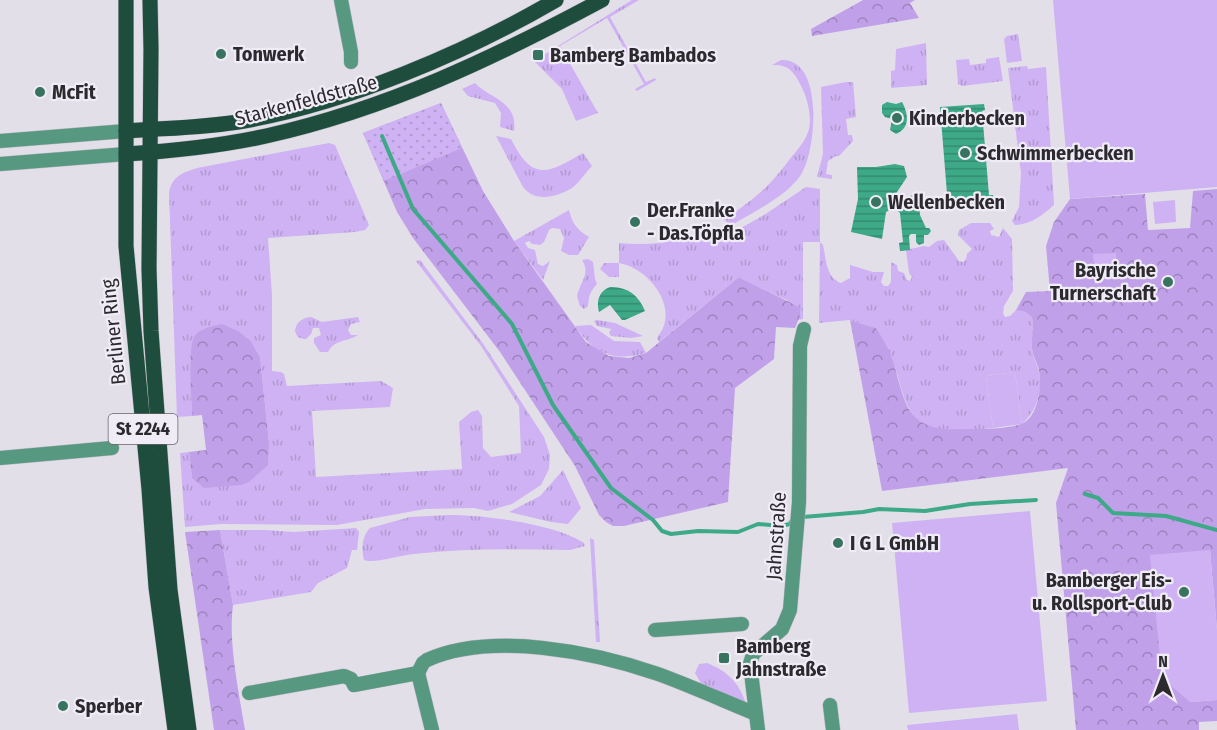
<svg xmlns="http://www.w3.org/2000/svg" width="1217" height="730" font-family="'Fira Sans Condensed',sans-serif">
<defs>
<pattern id="grass-tufts" width="24" height="20" patternUnits="userSpaceOnUse" patternTransform="scale(1.5)"><rect width="24" height="20" fill="#cfb2f3"/><path d="M3 7l-1-3M5 7V3M7 7l1-3M15 17l-1-3M17 17v-4M19 17l1-3" fill="none" stroke="#b299d1"/></pattern>
<pattern id="forest-crowns" width="20" height="18" patternUnits="userSpaceOnUse" patternTransform="scale(1.5)"><rect width="20" height="18" fill="#c1a0ea"/><path d="M2 6a3 3 0 1 1 6 0M12 15a3 3 0 1 1 6 0" fill="none" stroke="#9d83be"/></pattern>
<pattern id="garden-dots" width="8" height="8" patternUnits="userSpaceOnUse" patternTransform="scale(1.5)"><rect width="8" height="8" fill="#cfb2f3"/><path d="M2 2h.1M6 6h.1" fill="none" stroke="#b299d1" stroke-width="1.8" stroke-linecap="round"/></pattern>
<pattern id="water-rules" width="6" height="5" patternUnits="userSpaceOnUse" patternTransform="scale(1.5)"><rect width="6" height="5" fill="#3ea987"/><path d="M0 2.5h6" fill="none" stroke="#348a6f"/></pattern>
</defs>
<rect width="100%" height="100%" fill="#e3dfe9"/>
<g fill="url(#grass-tufts)">
<path d="M632,0H639L610,17L646,82L655,78L656,80L637,91L635,89L644,84L607,18L560,46L598,113L576,121L562,89L534,61Z"/>
<path d="M1018,34L1022,61L1007,63L1004,39L1007,36Z"/>
<path d="M926,43L927,85L891,88V71L895,70L896,49Z"/>
<path d="M999,57L1003,81L962,86L958,84L956,60L969,59L970,65L986,63V59Z"/>
<path d="M781,60C824,58 816,147 803,171C792,194 751,213 730,226L724,219C754,200 768,188 789,160C797,150 806,141 809,129C812,116 807,96 800,84C794,71 787,64 772,65Z"/>
<path d="M1027,66L1028,69L1046,67L1054,205C1041,216 1032,224 1015,225L1012,221L1019,207L1021,173L1008,68Z"/>
<path d="M846,82H853L856,117L846,119L848,135H852L853,141L839,156H836L828,161L826,174L832,175V179L817,177L823,154L821,87Z"/>
<path d="M475,83C490,99 518,101 514,131L500,127L501,113L495,103L468,96L462,89Z"/>
<path d="M496,136L511,139C533,183 548,173 583,153L592,166C586,172 579,183 572,188C557,197 535,203 523,187Z"/>
<path d="M329,143L335,145L369,225L365,230L355,232L268,238L272,295V371L281,372L284,374L287,386L381,381L393,388L390,407L312,411L316,477L462,469L459,422L471,412L478,410L482,416L483,448L491,457L521,453L519,406L481,346L416,261L420,260L484,345L544,437L550,455L549,469L541,485L512,504L488,511L474,508L425,509L337,525L221,524L185,527L180,453L189,452L192,478L269,442L260,357L251,341L240,332L190,358L192,416L177,417L169,193C172,176 182,173 197,168Z"/>
<path d="M806,187L820,189V242L823,245C826,258 826,278 841,283L850,278V265L873,272H884L881,282L884,286H888L891,282V262L897,265L898,271L904,273L907,280L910,281L912,277L909,273L906,250L924,246L929,247L937,241L944,240L959,261L963,262L966,259L967,254L972,249L958,235L959,230L971,223H990L994,229L990,231L991,235L999,237L1003,228L1012,239L1013,291L1004,306L1003,313L1005,317L1010,316L1016,310L1025,312L1032,317C1034,328 1031,339 1032,350C1033,358 1038,365 1039,373C1043,392 1036,411 1022,424L1015,372L986,376L993,428C970,430 929,436 913,415C902,400 900,379 893,362C889,350 882,339 876,328L850,320L819,323L820,242H803V319L798,320L800,316L787,300L756,287L739,277L659,342L657,338C660,333 664,328 665,321C670,295 643,267 619,263V277H609L600,269L604,263H619V243C649,246 679,243 706,229L716,242L764,215Z"/>
<path d="M569,210C572,223 577,230 589,237L578,255H569L561,251L564,238L560,229L552,228L549,230L544,242L540,245L532,244L529,241L525,243L528,248L535,250L538,264L543,266L550,261L543,280L514,241Z"/>
<path d="M588,259L593,262L595,279L597,284C590,292 589,295 588,306L584,309L580,306L577,296C580,282 591,274 582,260Z"/>
<path d="M311,317L322,322L358,317L360,322L351,324L348,330L351,335H358C347,342 335,339 328,352H320L314,343V338L321,335L319,328H313L311,334L306,339C299,339 297,337 295,331C296,322 302,318 311,317Z"/>
<path d="M597,320L615,323L643,336L631,338L611,336L609,333L611,329L597,326L594,321Z"/>
<path d="M591,325L614,341L640,342L646,353C613,362 594,354 575,326Z"/>
<path d="M563,470L581,508L568,524L551,522L509,512L540,496Z"/>
<path d="M449,515C484,515 555,524 584,543L585,546L570,550C518,549 466,548 414,554C401,555 374,564 364,560C361,549 362,536 370,528L410,517Z"/>
<path d="M356,528L359,532L357,550H352L347,568L318,583L311,592L233,605L220,530H266L294,532Z"/>
<path d="M590,538L594,540L600,642H596Z"/>
<path d="M707,663C727,671 739,682 746,704L702,685L695,673L699,664Z"/>
</g>
<g fill="url(#forest-crowns)">
<path d="M863,0H915L910,3L919,18L812,36L811,29Z"/>
<path d="M441,103L483,191L514,241L586,342L609,356L629,358L646,353L739,277C759,289 780,296 800,308V316L795,328L776,327L774,359L735,388L728,502L624,526H613L606,522L599,515L575,466L500,352L413,238L397,212L363,133Z"/>
<path d="M1217,189V630L1210,550L1190,702L1217,700V721L1199,722V730H1076L1056,503L1068,468L882,491L850,320L876,328C883,339 889,349 893,361C898,376 903,405 914,416C930,432 951,429 970,429C986,429 1006,429 1021,424C1038,418 1042,387 1039,371C1038,364 1033,357 1032,349C1031,339 1034,328 1032,317L1025,312L1016,310L1026,292L1050,291L1046,246L1054,222L1070,199L1145,194L1148,230L1190,228L1193,191Z"/>
<path d="M222,324L240,332L251,341L260,357L269,442L268,465L249,482L241,485L204,488L192,478L189,452L206,450L202,415L192,416C192,399 186,345 196,334C202,328 214,326 222,324Z"/>
<path d="M220,530L233,605C228,642 239,692 245,730H214L185,532Z"/>
</g>
<path fill="url(#garden-dots)" d="M441,103L462,148L384,181L363,133Z"/>
<g fill="#cfb2f3">
<path d="M1053,0H1217V187L1070,199Z"/>
<path d="M1175,200L1176,222L1155,224L1153,202Z"/>
<path d="M1116,253L1117,273L1095,274L1093,254Z"/>
<path d="M1015,372L1022,424L993,428L986,376Z"/>
<path d="M1030,511L1047,701L909,713L892,523Z"/>
<path d="M1210,550L1217,630V700L1190,702L1162,678L1150,555Z"/>
<path d="M1017,714L1019,730H908L907,725Z"/>
</g>
<g fill="url(#water-rules)">
<path d="M887,102L896,104L902,102C908,113 911,128 896,134L890,130L892,119L885,117L882,113V105Z"/>
<path d="M984,104L985,110L982,111L989,195H993L994,202L948,206L940,107Z"/>
<path d="M895,164L904,166L907,177L895,195V203L902,205L906,200V197L918,194L920,215L926,228H929L931,231L928,235H924V243L919,245L916,242V234H911L909,236L910,250L900,251L899,243L903,242L900,213L894,208L886,212L882,239L851,232L858,199L857,167H876Z"/>
<path d="M610,287C626,286 639,295 645,311L625,320H622L610,305L599,312C596,301 599,291 610,287Z"/>
</g>
<g fill="none" stroke-linecap="round" stroke-linejoin="round">
<g stroke="#3ea987" stroke-width="4">
<path d="M382,136L413,209L512,324L553,405L611,488L653,520L662,531L671,534L698,531L738,532L758,524L781,526L790,524L792,520"/>
<path d="M1085,494L1098,498L1113,513L1166,516L1217,530"/>
<path d="M803,517L863,512L879,509L925,511L970,504L1036,500"/>
</g>
<g stroke="#bebbc4" stroke-width="15">
<g id="minor">
<path d="M341,0L351,52V62"/>
<path d="M0,141L126,131"/>
<path d="M0,164L126,154"/>
<path d="M0,458L112,448"/>
<path d="M655,630L742,624"/>
<path d="M418,673L423,663L427,660C491,631 594,652 658,674C691,686 724,701 756,714"/>
<path d="M418,673L432,730"/>
<path d="M249,693L344,676L351,679L354,685L418,673"/>
<path d="M830,705L833,730"/>
<path d="M758,730L750,664L753,654L782,629L790,610L799,502L800,346L804,329"/>
</g>
</g>
<g stroke="#bebbc4" stroke-width="16">
<g id="major">
<path d="M126,0V246L149,489L156,587L175,730"/>
<path d="M150,0L151,49L149,269L151,331L170,590L189,730"/>
<path d="M126,131C165,128 205,128 244,121C347,103 465,53 556,0"/>
<path d="M126,154C173,151 220,146 266,136C387,109 494,58 602,0"/>
</g>
</g>
<use href="#minor" stroke="#579881" stroke-width="14"/>
<use href="#major" stroke="#1e4d3e" stroke-width="15"/>
</g>
<g fill="#37735f" stroke="#f0ecf6" stroke-width="2">
<circle cx="221" cy="54" r="6"/>
<rect x="532" y="49" width="12" height="12" rx="3"/>
<circle cx="40" cy="92" r="6"/>
<circle cx="897" cy="118" r="6"/>
<circle cx="965" cy="153" r="6"/>
<circle cx="876" cy="202" r="6"/>
<circle cx="635" cy="222" r="6"/>
<circle cx="1168" cy="282" r="6"/>
<circle cx="838" cy="543" r="6"/>
<circle cx="1184" cy="592" r="6"/>
<rect x="718" y="652" width="12" height="12" rx="3"/>
<circle cx="63" cy="706" r="6"/>
</g>
<g text-anchor="middle" dominant-baseline="central" stroke-width="4.5" stroke-linejoin="round" paint-order="stroke">
<rect fill="#f0ecf6" stroke="#67646a" stroke-width="1.5" x="108.5" y="414" width="69" height="30" rx="4.5"/>
<g font-size="18" font-weight="bold" fill="#2c2a2e">
<text x="143" y="429">St 2244</text>
</g>
<g font-size="20" font-weight="bold" fill="#2c2a2e" stroke="#f0ecf6" text-anchor="start">
<text x="233" y="54">Tonwerk</text>
<text x="550" y="55">Bamberg Bambados</text>
<text x="52" y="92">McFit</text>
<text x="909" y="118">Kinderbecken</text>
<text x="977" y="153">Schwimmerbecken</text>
<text x="888" y="202">Wellenbecken</text>
<text x="647" y="210">Der.Franke<tspan x="647" dy="23">- Das.Töpfla</tspan></text>
<text x="1156" y="270" text-anchor="end">Bayrische<tspan x="1156" dy="23">Turnerschaft</tspan></text>
<text x="850" y="543">I G L GmbH</text>
<text x="1172" y="580" text-anchor="end">Bamberger Eis-<tspan x="1172" dy="23">u. Rollsport-Club</tspan></text>
<text x="736" y="646">Bamberg<tspan x="736" dy="23">Jahnstraße</tspan></text>
<text x="75" y="706">Sperber</text>
</g>
<g font-size="20" fill="#2c2a2e" stroke="#f0ecf6">
<text transform="translate(306 100) rotate(-15)">Starkenfeldstraße</text>
<text transform="translate(113 332) rotate(-96)">Berliner Ring</text>
<text transform="translate(776 536) rotate(-86)">Jahnstraße</text>
</g>
</g>
<g transform="translate(1163 676)" stroke="#f0ecf6" stroke-width="4.5" paint-order="stroke">
<path d="M0-4.5L10 22L0 15L-10 22Z" fill="#2c2a2e"/>
<text y="-9" font-size="16" font-weight="bold" text-anchor="middle" fill="#2c2a2e">N</text>
</g>
</svg>
